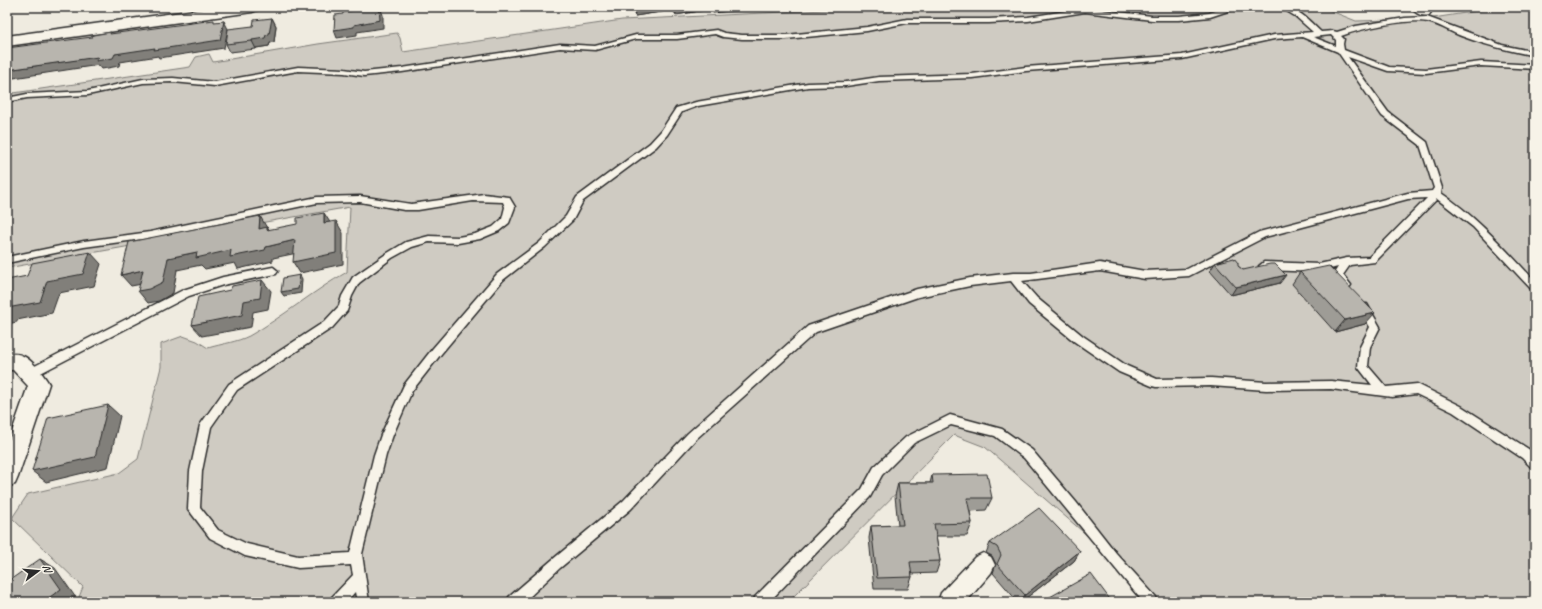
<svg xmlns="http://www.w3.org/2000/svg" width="1542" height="609" font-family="Caveat,sans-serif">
<rect width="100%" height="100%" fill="#efebe0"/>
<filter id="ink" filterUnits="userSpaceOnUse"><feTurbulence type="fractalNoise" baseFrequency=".025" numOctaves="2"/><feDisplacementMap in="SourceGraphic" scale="8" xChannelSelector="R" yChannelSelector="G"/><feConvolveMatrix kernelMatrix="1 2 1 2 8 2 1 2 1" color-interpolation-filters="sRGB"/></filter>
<g filter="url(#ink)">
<path fill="#cfcbc2" stroke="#7d7b76" d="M885,7H1321L1356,21L1427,19L1503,7H1535V602H1151L1112,557L985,447L954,435L788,602H77L83,587L12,518L28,494L119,473L138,459L161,367V344L183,336L197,341L208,348C221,344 237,342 249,336C283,317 313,291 347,272L350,207L7,268V94L190,67L196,57L209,54L213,62L318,44L397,33L400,38L403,52L622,20Z"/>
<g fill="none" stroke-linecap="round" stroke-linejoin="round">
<g stroke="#2b2b2b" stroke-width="3">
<g id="service">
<path d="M1229,7H1240L1210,17L1179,20H1152L1085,12L1028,21L989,23H907L867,31L786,39H742L723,37L715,34L677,39H636L595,50L560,48L402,72L364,76L344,73L298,71L215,86L173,82L143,83L88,95L27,98L7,102V98L27,94L88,91L143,79L173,78L215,82L298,67L344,69L364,72L402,68L560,44L595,46L636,35H677L716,30L724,33L742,35H786L867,27L907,19H989L1028,17L1085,8L1152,16H1179L1209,13Z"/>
<path d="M1280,7C1298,7 1308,20 1321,32L1333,31L1337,32L1356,26L1405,18L1427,17L1502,45L1535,52V56C1511,51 1488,46 1464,37C1452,33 1441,25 1428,22C1410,18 1359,29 1341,36L1344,39L1343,44L1344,50L1389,67L1426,69L1481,62L1535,65V69L1481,66L1426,73L1388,71L1348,57L1388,112L1427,142L1442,188L1441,193C1477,217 1505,249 1535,281V291L1532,290L1473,227L1437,199L1375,262L1350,265L1343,275L1351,285L1349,288H1343L1333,275L1338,267L1319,272L1264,270L1259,266L1264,262L1319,264L1347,258L1369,257L1427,198L1408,199L1265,237L1189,276L1145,279L1100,271L1022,281L1037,298L1083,336L1127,366L1157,379L1211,378L1266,382L1331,381L1372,385L1358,367L1360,347L1370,327L1358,307L1359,304H1367L1380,327L1370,347L1368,366L1386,387L1417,384L1461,406L1530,450L1535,455V468L1531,467L1522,458L1453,412L1416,394L1392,397L1331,389L1266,390L1211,386L1156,387L1152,386L1119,372L1075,342L1029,304L1011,281L970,286L918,297L816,332L696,439L631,509L560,568L524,602H508L509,597L552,560L623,501L688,433L808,326L917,289L970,278L1013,273H1031L1100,263L1145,271L1187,269L1259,232L1408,193L1432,191L1434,188L1420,145L1382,116L1338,52L1302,37L1274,39L1182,59L1026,71L972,78L879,81L846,86L808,87L698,106L682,112L667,135L656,147L583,201L573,220L545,247L503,280L441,354L412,391L393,435L386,455L362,554L369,602H357L355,592L346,602H331L332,597L353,575L351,565L298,568L245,556L210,538L188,509L190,471L200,425L229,384L324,322L339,306L342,296L353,277L386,254L406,242L429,236L458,237L475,234L493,227L502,219L505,207L503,202L473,201L418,210H404L360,202L317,203L150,238L84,247L7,263V257L84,241L150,232L317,197L360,196L411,204L484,194L509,197L515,207L509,223L499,231L480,239L458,243L429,242L412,247L392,258L359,283L352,296L347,311L332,328L237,390L211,427L202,471L200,507L218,530L247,544L298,556L350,553L374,455L381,435L404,385L433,348L497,274L539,243L566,216L577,197L650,143L661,131L676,108L696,102L808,83L846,82L879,77L972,74L1026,67L1182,55L1274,35L1313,32L1295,16ZM1331,35L1336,40V46L1313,37Z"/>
<path d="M273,267L278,271L276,274L223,285L189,296L33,377L29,378L25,377L24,374L25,371L183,290L223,277Z"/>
<path d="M950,415L1002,429L1032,450L1076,502L1116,553L1156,597L1157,602H1143L1024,458L995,436L951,425L914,443L882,475L870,497L769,602H754L755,597L862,489L874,467L906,437Z"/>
</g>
</g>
<g stroke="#2b2b2b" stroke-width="3">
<g id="minor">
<path d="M1410,7H1426L1431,12L1429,15C1421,17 1415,13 1410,7Z"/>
<path d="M7,354C13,354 18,353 23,356C31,359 45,376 49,384L18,477L15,484L7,487V446L28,386L13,370H7Z"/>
<path d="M983,553L991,557L995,565L991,573L966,602H938L941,593L975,557Z"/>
</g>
</g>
<g stroke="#2b2b2b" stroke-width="3">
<path id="tertiary" d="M218,7H260L257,10L252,12L7,46V36Z"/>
</g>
<use href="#service" fill="#f7f3e8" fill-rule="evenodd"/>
<use href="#minor" fill="#f7f3e8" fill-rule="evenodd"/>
<use href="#tertiary" fill="#f7f3e8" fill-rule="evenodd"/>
</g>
<g fill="#9e9c96" stroke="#2b2b2b">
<path d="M632,7H765L713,13L711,9L676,15L673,10L635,16Z"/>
<path d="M272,18L276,26L274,42L270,43L269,46L256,48V49L230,52L226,44L253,26Z"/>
<path d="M1215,263L1238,266L1243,270L1280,283L1231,295L1210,271Z"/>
<path d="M1300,272L1365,324L1335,332L1292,284Z"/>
<path d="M932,475L992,498L986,510L970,511L972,523L967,536H936L940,561L936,573L911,574L912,577L908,589H874L869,538L871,526L898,525L895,496L898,483H930Z"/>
<path d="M990,543L1080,551L1074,561L1021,602H1018L993,573L996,564L992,556L986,553Z"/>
</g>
<g fill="#817f7a" stroke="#2b2b2b">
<path d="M380,7L383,15V28L357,32V35L337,38L334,30L354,25Z"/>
<path d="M640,7H673V10L635,16L634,8Z"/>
<path d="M675,7H711V9L676,15Z"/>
<path d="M785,7H798L785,9Z"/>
<path d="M272,18L276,26L274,42L270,43L269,46L256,48V49L252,41V40Z"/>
<path d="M224,21L228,29L224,48L159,58L158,56L120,62L119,66L102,69L99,65L7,79V70L115,54Z"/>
<path d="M324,213L331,224L324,223Z"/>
<path d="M260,216L267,228V227L275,239L259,229Z"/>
<path d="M336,221L343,233V264L300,273L293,262Z"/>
<path d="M295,240L302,252L273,258V261L238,269L235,263L205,269L201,265L177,270L173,293L159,301L148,303L138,291L168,258L197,252L231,250L266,247Z"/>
<path d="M90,252L101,264L94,286L59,293L52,313L17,320V322L7,324V308Z"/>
<path d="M143,270L153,282L131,286L121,275Z"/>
<path d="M300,275L302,279L301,293L284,296L281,292Z"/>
<path d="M1286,275L1280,283L1231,295L1236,287Z"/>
<path d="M262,280L271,291L268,309L253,312L251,327L202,336L192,325L244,301Z"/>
<path d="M1375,313L1365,324L1335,332L1345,320Z"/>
<path d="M108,405L120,416L108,467L46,482L32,471Z"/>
<path d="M1080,551L1074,561L1021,602H1020L1025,595Z"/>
<path d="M40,559L55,568L76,598L70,602H43Z"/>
<path d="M7,573L20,592L7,585Z"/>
</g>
<g fill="#b8b5ae" stroke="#2b2b2b">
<path d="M377,7H379L380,20L354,25V27L334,30L335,15L343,14V12Z"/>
<path d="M272,18L269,34L266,35L265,38L252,40V41L226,44L228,29L253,26L254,20Z"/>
<path d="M214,20V22L224,21L220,40L154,50L155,48L115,54L113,58L96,61L98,57L7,70V48L92,37L93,35L111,32L110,34Z"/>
<path d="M324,213V223L336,221V253L293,262L295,240L266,247L265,250L230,257L231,250L196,258L197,252L168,258L163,282L149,289L138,291L143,270L121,275L129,242L260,216L259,229L267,227V230L297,224V218Z"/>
<path d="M90,252L83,274L47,281L40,302L7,308V280L27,276L32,263Z"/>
<path d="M1234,258L1238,263V266L1243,270L1270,264H1275L1286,275L1236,287L1215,263Z"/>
<path d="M1329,266L1375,313L1345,320L1300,272Z"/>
<path d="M300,275L298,289L281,292L283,278Z"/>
<path d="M262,280L260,298L244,301L242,315L192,325L198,297L230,290L232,286Z"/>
<path d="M108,405L95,457L32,471L48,418Z"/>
<path d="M987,474L992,498H967L972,523L934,524L940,561L910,562L912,577L877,578L871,526L903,525L898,483H933L932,475Z"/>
<path d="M1039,508L1080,551L1025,595L997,564L1001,555L997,547L990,543Z"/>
<path d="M40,559L61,589L43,602H7V582Z"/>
<path d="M1091,574L1112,602H1041Z"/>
</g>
</g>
<rect width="1542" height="609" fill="none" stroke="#f7f3e8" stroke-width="24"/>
<rect x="12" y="12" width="1518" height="585" fill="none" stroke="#2b2b2b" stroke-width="1.5" filter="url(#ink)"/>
<g transform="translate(38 571) rotate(74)" stroke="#f7f3e8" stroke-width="3" paint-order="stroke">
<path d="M0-3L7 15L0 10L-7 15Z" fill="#2b2b2b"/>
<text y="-6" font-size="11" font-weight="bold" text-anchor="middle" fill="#2b2b2b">N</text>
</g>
</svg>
